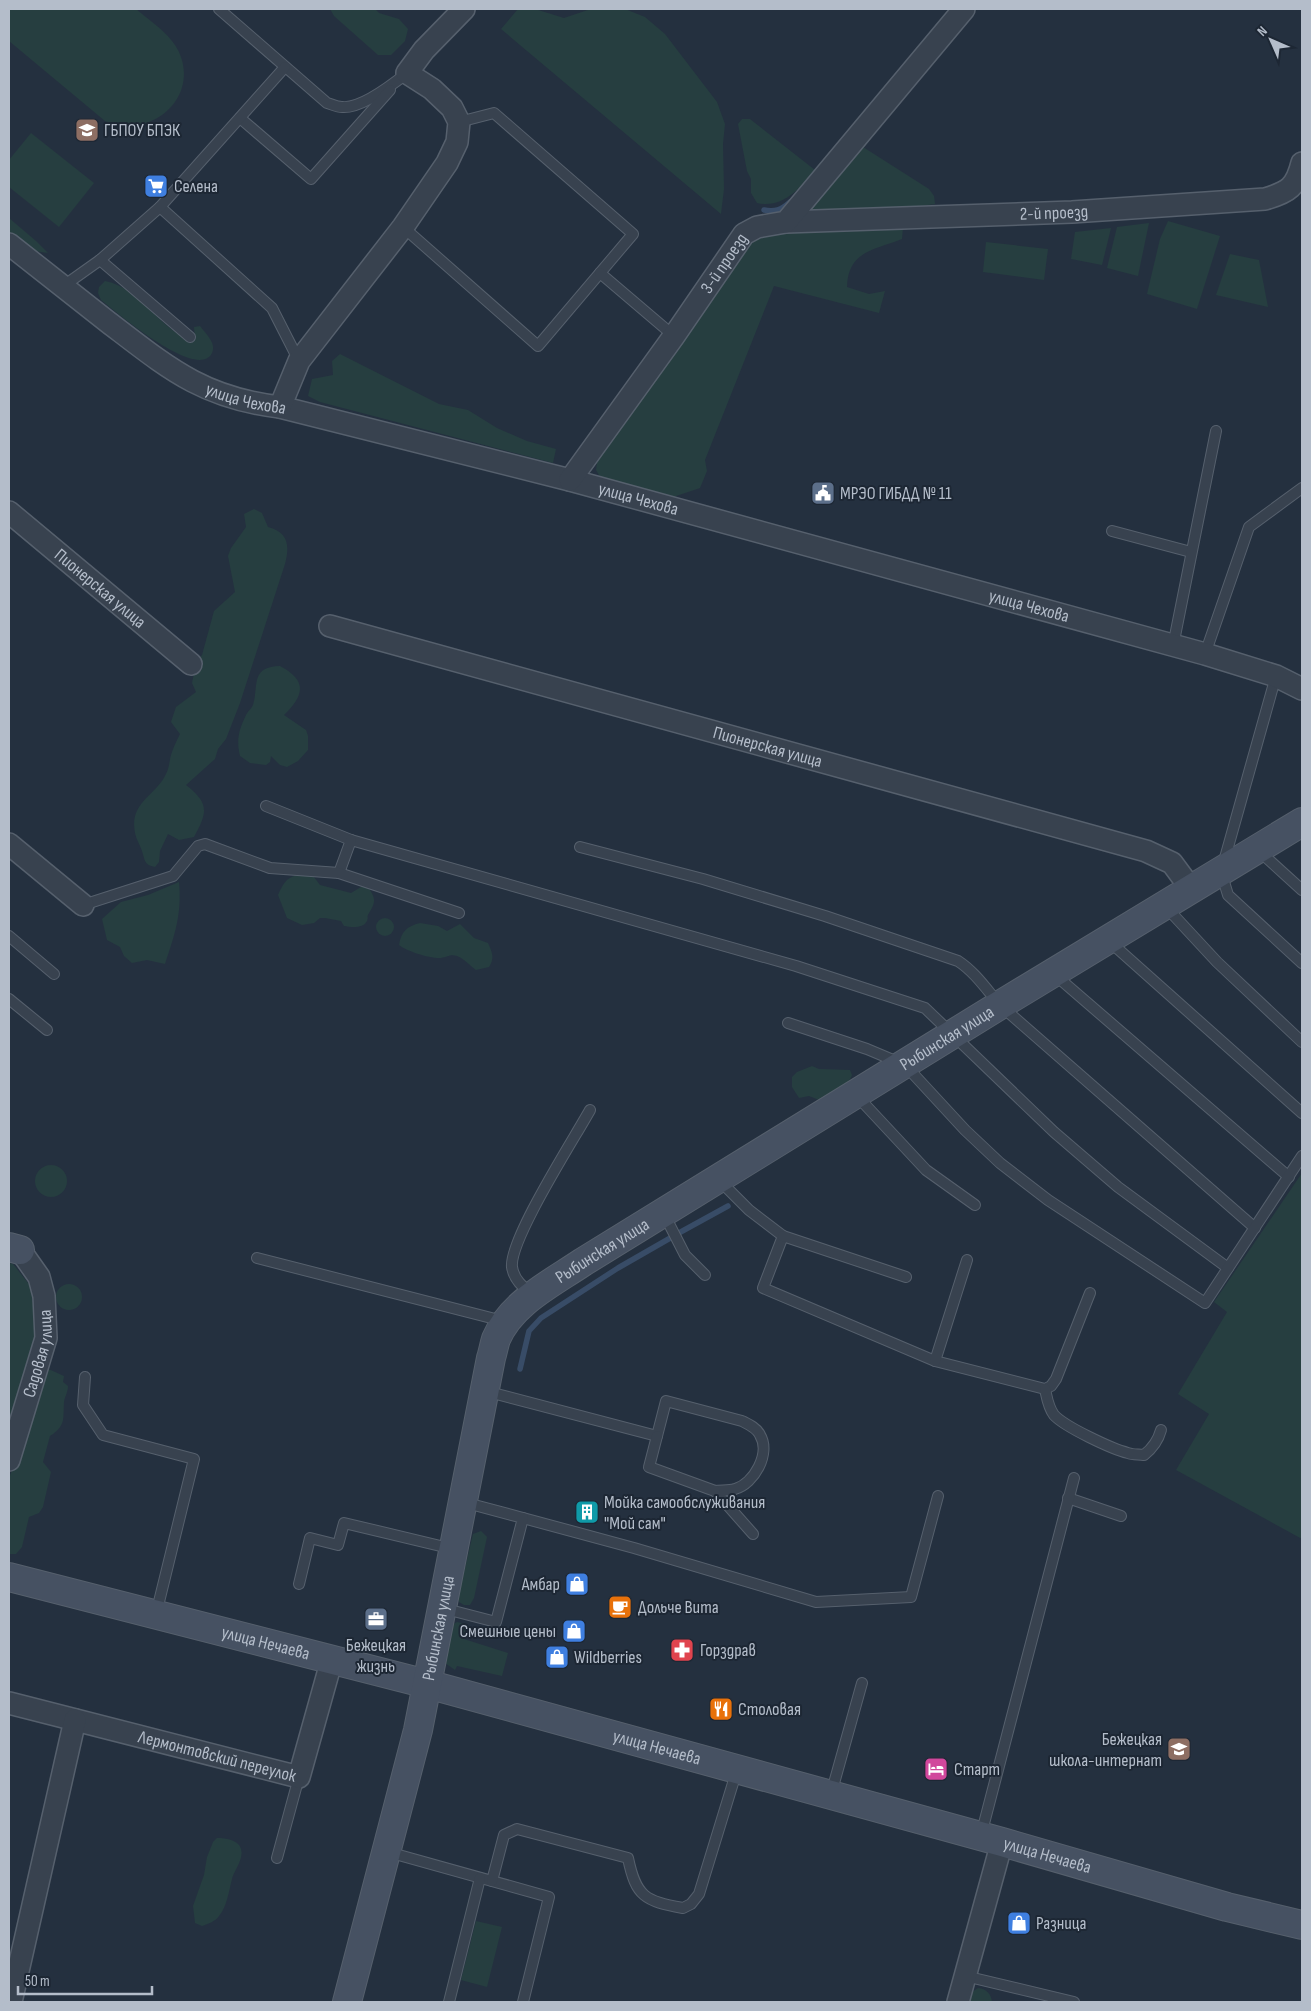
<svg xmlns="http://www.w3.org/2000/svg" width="1311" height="2011" font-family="'Sofia Sans Condensed',sans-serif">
<rect width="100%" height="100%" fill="#24303f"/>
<g fill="#263e40">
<path d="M9,9H136C150,21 171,34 179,52C200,99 150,140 105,121L9,41Z"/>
<path d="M330,9H375L379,13L399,19L408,29L405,41L391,55H378L334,16Z"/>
<path d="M518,9H535L564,18L591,9H625L645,17L665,34L717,102L725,124L723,144L724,189L721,214L501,29Z"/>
<path d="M742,119H750L815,170C800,188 783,209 757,203L751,193V179L747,171L738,124Z"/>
<path d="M31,133L94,183L59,227L9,187V160Z"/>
<path d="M856,147H863L929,189L934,196L935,204L902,209L816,213L811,208Z"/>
<path d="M9,218L36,241L48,253L34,251L9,236Z"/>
<path d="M1168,221L1220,236L1197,309L1147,294L1160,239Z"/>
<path d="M1149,223L1138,276L1107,268L1117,227Z"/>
<path d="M903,227L902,239C874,250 848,251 847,287L869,294L885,291L879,313L774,286L705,460L707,471L700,488L670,498L600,477L596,470L598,456L749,242L768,232Z"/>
<path d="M1111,228L1102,265L1071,259L1075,232Z"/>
<path d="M986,242L1048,249L1044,280L983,272Z"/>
<path d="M1230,254L1259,260L1268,307L1216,295Z"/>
<path d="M105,281C143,288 164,338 195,339L194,327L200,326C205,333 217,343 212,353C198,382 115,311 101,300L98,293L99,287Z"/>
<path d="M340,354L439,404L468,410L497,428L527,441L556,449L553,463L320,402L308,396L312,379L333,375L332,361Z"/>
<path d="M254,509L262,513L268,527C288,532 290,545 285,564L240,703L226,739L218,749L215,759L186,785C209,803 208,812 194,837L179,840L168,834L160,851L159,862L155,867C144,865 145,860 142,851C140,845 136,839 135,833C129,802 155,797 166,774C170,767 169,759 172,752C174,746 177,740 180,734L171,722L176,707L196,692L192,683L196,663L202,655L214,611L235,592L228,556L231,548L246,527L244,514Z"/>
<path d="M280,666C308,681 304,695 284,715L306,730L308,736V750L298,761L287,767L280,765L271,756L270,762L266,765L250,763L240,756C236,739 239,730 246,715C248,711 251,709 253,705C259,685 250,667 280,666Z"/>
<path d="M311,873L320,885L351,893L361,887H368C376,899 376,902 369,913C366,918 369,916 367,921C363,929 351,927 344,926L341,921L325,918H320L314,923L302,925L287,918L278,895C287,875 291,876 311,873Z"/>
<path d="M179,882C182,914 175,934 165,964L147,960L132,963L124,956L120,947L107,940L102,919L121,902L148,895Z"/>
<circle cx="385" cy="927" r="9"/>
<path d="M420,923L438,926L447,931L460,924L474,938L488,943C492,952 495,958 489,967L476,970C470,966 465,959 457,956C450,954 448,957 441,958C431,959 406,951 399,945C401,932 407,926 420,923Z"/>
<path d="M812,1066L819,1069L850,1070L852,1075C848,1087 831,1095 819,1100L809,1096L799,1098L792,1087V1077L797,1072Z"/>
<circle cx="51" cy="1181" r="16"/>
<path d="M1302,1173V1539L1176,1470L1209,1414L1178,1394L1227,1312L1214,1302Z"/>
<path d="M9,1263L13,1264L32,1288L35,1340L9,1432Z"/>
<circle cx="69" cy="1297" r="13"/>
<path d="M44,1367L64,1376L63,1382L68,1386C68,1392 65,1396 64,1402C63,1419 66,1426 50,1436L43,1462L51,1472L43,1507L39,1513L29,1517L22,1547L16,1554H9V1479Z"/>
<path d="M481,1531L487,1537L474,1598L470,1605H464L459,1602L458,1597L473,1534Z"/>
<path d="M457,1622L465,1624L467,1626L464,1639L508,1653L502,1676L457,1666L455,1670L445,1663L452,1625Z"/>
<path d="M217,1838C224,1838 234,1839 239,1845C247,1856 234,1870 232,1879C229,1890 227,1907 219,1916C216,1921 208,1924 202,1926L195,1923L193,1906L204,1875L207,1857L213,1842Z"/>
<path d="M476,1921L502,1927L487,1987L461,1980Z"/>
<path d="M978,1988C987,1989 991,1994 992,2002H969L972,1992Z"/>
</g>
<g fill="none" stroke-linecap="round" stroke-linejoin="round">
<g stroke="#384c67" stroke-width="5.5">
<path d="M764,210C775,212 781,210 790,202"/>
<path d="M677,1234L728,1206"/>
<path d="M520,1369L529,1331L541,1318L618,1268L672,1237"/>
</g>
<g stroke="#56606d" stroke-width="12">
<g id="lane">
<path d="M219,9L327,103C331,104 337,107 342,107C361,109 392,85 407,73"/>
<path d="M240,118L311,179L390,90"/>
<path d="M160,207L272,308L299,361"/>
<path d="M403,227L538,346L633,234L494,113L459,122"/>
<path d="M100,260L190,337"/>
<path d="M600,273L674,336"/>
<path d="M62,287L100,260L160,207L285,67"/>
<path d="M1112,531L1191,552"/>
<path d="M1173,646L1216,431"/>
<path d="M1205,654L1249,527L1302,488"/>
<path d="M1276,676L1221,872L1228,895L1302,963"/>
<path d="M266,806L351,840L796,966L925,1008L1054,1132L1118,1187L1228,1268"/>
<path d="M580,847L703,879L825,916L958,961C975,972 987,990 1000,1005L1255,1228"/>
<path d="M1258,850L1302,890"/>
<path d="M339,873L351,840"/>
<path d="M83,905L173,876L198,846L205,844L270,868L339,873L459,913"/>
<path d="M1166,907L1217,962L1302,1042"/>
<path d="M9,936L54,974"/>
<path d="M1109,941L1302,1113"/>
<path d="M1054,974L1289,1177"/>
<path d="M9,999L47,1030"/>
<path d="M788,1023L867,1049L905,1065L965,1130L1000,1163L1048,1200L1205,1303L1302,1156"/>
<path d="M857,1096L926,1170L975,1205"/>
<path d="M719,1180L749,1210L783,1236L763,1288L935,1361L1045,1389L1051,1386L1056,1379L1090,1293"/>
<path d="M664,1214L685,1255L705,1275"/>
<path d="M783,1236L906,1277"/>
<path d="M257,1258L503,1321"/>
<path d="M532,1294C523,1287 514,1280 512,1267C509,1240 574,1139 590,1110"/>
<path d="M935,1361L967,1260"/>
<path d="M85,1377L83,1405L103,1435L194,1459L156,1614"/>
<path d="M1045,1389C1047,1398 1048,1407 1054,1415C1065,1427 1112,1449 1128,1453C1133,1455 1139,1454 1144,1455C1153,1448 1158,1441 1161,1430"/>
<path d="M485,1391L657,1436L666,1401L742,1421C748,1424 757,1428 760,1435C771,1453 754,1484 735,1489C729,1491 721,1490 715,1491L753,1534"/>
<path d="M657,1436L649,1467L715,1491"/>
<path d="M1068,1498L1121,1516"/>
<path d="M523,1518L634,1548L816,1602L911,1597L938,1496"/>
<path d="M299,1584L310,1538L338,1545L344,1523L453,1549"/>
<path d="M442,1608L496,1622L523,1518L463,1502"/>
<path d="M831,1794L862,1683"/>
<path d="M981,1835L1074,1478"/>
<path d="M388,1852L549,1897L523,2002"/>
<path d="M277,1858L299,1777"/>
<path d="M492,1881L504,1835L517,1829L628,1858C636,1897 645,1901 683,1908L691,1904L699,1894L737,1770"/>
<path d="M965,1976L1074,2002"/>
<path d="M449,2002L480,1878"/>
</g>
</g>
<g stroke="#56606d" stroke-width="24">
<g id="street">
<path id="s1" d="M786,222L1072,212L1265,199C1289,192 1296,187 1302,163"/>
<path id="s2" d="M9,244C42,270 75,296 108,322C167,367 202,398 280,407L570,480L1205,654L1276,676L1302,689"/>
<path d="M280,407L299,361L403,227L447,163L457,142L459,122L452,108L432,89L407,73L424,50L464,9"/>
<path id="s3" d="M570,480L674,336L744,234L757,227L786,222L964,9"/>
<path id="s4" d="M9,512L191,664"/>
<path id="s5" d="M330,626L1146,851L1172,863L1192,890"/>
<path d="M9,844L83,905"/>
<path id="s6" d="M9,1460L46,1338L44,1296L39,1277L20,1250"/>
<path id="s7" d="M9,1703L299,1777L332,1659"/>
<path d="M11,2002L75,1720"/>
<path d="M958,2002L1002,1842"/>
</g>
</g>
<g stroke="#56606d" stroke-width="30">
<g id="secondary">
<path d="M9,1247L20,1250"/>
<path id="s8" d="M9,1577L427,1684L1002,1842L1227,1907L1302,1925"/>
<path id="s9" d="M347,2002L418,1730L491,1358C493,1352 494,1345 496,1339C511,1303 552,1283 583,1262L1000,1005L1302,822"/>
</g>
</g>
<use href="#lane" stroke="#38424f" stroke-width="10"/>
<use href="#street" stroke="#38424f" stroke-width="21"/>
<use href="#secondary" stroke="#465162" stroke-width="28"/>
</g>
<defs>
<g id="university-square" transform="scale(1.25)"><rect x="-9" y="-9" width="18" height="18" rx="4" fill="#8d6e63" stroke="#1d2734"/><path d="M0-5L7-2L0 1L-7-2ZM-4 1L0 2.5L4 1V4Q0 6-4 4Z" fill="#fff"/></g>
<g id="supermarket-square" transform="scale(1.25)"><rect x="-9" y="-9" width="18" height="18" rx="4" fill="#3f7fe0" stroke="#1d2734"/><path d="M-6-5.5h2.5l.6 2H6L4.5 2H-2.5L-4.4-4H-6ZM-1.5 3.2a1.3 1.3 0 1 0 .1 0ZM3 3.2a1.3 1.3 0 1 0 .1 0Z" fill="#fff"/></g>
<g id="civic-square" transform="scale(1.25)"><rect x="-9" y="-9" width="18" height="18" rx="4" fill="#5c6f8a" stroke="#1d2734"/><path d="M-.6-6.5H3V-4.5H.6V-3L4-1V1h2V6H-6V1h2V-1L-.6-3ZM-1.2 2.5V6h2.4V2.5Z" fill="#fff"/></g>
<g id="building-square" transform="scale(1.25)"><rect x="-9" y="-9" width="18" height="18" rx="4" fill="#0f9aa8" stroke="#1d2734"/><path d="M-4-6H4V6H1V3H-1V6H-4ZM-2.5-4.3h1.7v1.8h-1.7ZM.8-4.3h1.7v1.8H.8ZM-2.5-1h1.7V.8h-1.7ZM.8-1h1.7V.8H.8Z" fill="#fff"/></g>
<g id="shop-square" transform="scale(1.25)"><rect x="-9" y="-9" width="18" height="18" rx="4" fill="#3f7fe0" stroke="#1d2734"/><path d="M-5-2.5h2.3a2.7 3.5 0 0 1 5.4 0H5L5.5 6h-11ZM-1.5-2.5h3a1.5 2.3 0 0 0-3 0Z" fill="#fff"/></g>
<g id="cafe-square" transform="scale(1.25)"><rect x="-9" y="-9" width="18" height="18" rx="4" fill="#e8710a" stroke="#1d2734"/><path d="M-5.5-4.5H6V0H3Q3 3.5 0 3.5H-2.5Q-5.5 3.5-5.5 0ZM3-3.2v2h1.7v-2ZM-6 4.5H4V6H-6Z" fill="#fff"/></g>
<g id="office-square" transform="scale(1.25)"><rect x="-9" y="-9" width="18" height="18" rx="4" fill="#5c6f8a" stroke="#1d2734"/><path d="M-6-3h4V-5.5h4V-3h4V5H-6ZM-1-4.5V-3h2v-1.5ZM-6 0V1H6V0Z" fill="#fff"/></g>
<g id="pharmacy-square" transform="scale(1.25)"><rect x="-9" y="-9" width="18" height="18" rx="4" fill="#e0444e" stroke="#1d2734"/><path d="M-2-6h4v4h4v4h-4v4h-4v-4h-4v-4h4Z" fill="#fff"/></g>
<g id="restaurant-square" transform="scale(1.25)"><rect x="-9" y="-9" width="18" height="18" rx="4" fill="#e8710a" stroke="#1d2734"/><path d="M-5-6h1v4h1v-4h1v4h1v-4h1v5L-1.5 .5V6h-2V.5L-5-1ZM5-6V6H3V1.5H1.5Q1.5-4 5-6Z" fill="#fff"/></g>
<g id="school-square" transform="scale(1.25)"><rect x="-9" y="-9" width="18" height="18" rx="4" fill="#8d6e63" stroke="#1d2734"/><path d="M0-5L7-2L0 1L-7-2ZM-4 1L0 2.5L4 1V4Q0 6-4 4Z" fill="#fff"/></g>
<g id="hotel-square" transform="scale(1.25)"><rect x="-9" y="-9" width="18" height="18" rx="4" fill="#d1479c" stroke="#1d2734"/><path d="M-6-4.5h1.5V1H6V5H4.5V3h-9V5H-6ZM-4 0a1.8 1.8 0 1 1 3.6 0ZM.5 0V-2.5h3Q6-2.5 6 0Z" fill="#fff"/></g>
</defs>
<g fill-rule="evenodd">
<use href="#university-square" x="87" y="130"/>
<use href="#supermarket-square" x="156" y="186"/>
<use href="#civic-square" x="823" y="493"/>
<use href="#building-square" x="587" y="1512"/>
<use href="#shop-square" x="577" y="1584"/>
<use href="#cafe-square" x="620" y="1607"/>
<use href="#office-square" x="376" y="1619"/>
<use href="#shop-square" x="574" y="1631"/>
<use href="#pharmacy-square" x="682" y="1650"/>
<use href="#shop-square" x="557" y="1657"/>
<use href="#restaurant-square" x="721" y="1709"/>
<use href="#school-square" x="1179" y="1749"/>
<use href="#hotel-square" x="936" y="1769"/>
<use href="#shop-square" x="1019" y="1923"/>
</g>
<g text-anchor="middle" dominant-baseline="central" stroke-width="4" stroke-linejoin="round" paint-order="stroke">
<g font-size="18" fill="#b4bdca" stroke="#1d2734" text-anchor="start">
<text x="104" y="130">ГБПОУ БПЭК</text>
<text x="174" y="186">Селена</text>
<text x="840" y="493">МРЭО ГИБДД № 11</text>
<text x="604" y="1502">Мойка самообслуживания<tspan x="604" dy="21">"Мой сам"</tspan></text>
<text x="560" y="1584" text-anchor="end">Амбар</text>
<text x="638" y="1607">Дольче Вита</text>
<text x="556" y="1631" text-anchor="end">Смешные цены</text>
<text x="376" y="1645" text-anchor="middle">Бежецкая<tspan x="376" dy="21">жизнь</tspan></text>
<text x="700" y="1650">Горздрав</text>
<text x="574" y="1657">Wildberries</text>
<text x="738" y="1709">Столовая</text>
<text x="1162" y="1739" text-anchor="end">Бежецкая<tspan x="1162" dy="21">школа-интернат</tspan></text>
<text x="954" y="1769">Старт</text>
<text x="1036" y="1923">Разница</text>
</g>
<g font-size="18" fill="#b4bdca" stroke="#1d2734">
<text stroke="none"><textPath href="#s1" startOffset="268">2-й проезд</textPath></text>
<text stroke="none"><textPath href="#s3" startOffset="266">3-й проезд</textPath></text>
<text stroke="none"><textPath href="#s2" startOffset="286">улица Чехова</textPath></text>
<text stroke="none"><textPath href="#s2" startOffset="691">улица Чехова</textPath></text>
<text stroke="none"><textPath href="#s4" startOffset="119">Пионерская улица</textPath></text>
<text stroke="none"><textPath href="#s2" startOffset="1096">улица Чехова</textPath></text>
<text stroke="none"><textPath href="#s5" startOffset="454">Пионерская улица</textPath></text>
<text stroke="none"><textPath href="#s9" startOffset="1225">Рыбинская улица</textPath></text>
<text stroke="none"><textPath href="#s9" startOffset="820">Рыбинская улица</textPath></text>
<text stroke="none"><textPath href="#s6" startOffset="111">Садовая улица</textPath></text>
<text stroke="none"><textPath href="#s9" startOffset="385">Рыбинская улица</textPath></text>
<text stroke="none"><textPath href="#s8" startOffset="265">улица Нечаева</textPath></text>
<text stroke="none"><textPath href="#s8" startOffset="670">улица Нечаева</textPath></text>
<text stroke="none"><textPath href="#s7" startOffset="215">Лермонтовский переулок</textPath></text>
<text stroke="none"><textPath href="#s8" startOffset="1075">улица Нечаева</textPath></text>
</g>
</g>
<rect width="1311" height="2011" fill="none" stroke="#b4bdca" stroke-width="20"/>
<g transform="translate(1271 40) rotate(315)" stroke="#1d2734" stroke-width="4" paint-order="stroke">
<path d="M0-4L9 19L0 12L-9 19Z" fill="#b4bdca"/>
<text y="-8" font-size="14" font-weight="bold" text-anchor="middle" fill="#b4bdca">N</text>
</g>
<path d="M18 1986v8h134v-8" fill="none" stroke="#b4bdca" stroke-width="2.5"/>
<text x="25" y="1986" font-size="15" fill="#b4bdca" stroke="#1d2734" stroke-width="4" paint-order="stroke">50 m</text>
</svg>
